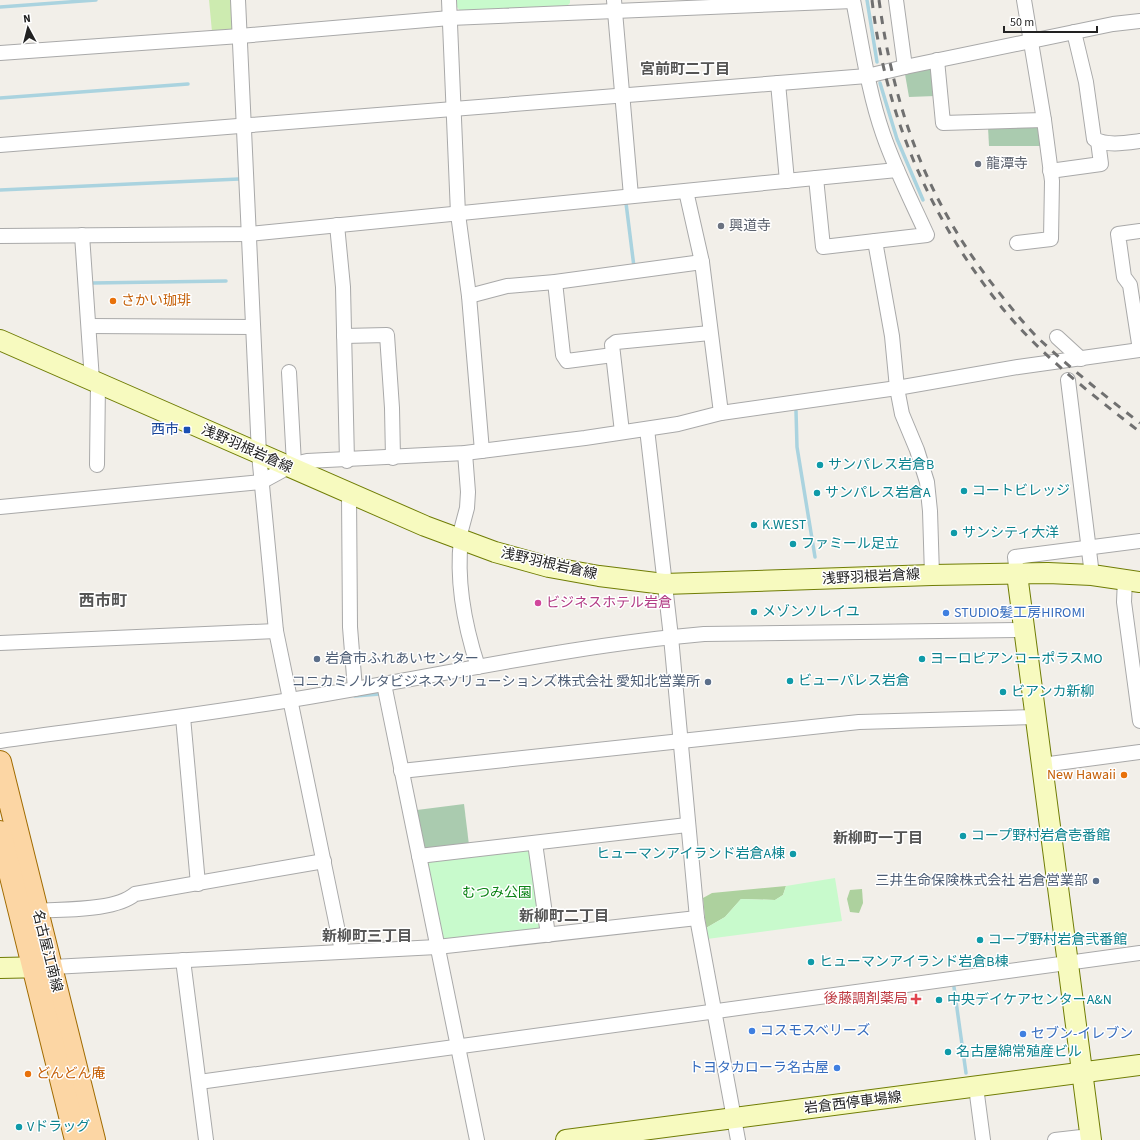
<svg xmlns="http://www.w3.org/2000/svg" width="1140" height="1140" font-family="'Source Sans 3','Noto Sans JP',sans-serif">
<rect width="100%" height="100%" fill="#f2efe9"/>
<path fill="#cdebb0" d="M209,0H232L234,26L230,31L212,32Z"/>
<g fill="#add19e">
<path d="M786,886L783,895L775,900L741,899L725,917L706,928L703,898L712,893Z"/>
<path d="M862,889L863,903L859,913L850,912L847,899L850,890Z"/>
</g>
<g fill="#aacbaf">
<path d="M930,69L934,74L935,96L909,97L905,74Z"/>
<path d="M1038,126L1044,146H989L988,127Z"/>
<path d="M464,804L469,845L425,850L417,810Z"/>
</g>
<g fill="#c8facc">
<path d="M457,0H570V3L566,7L461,12L457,7Z"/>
<path d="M532,847L542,929L443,940L428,863L429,860Z"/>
<path d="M835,878L842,921L707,939L706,928L725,917L741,899L775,900L783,895L786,886Z"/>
</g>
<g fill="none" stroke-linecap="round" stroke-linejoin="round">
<g stroke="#aad3df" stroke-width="3.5">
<path d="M867,0L877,62"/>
<path d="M0,7L96,0"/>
<path d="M880,83L897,139L923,200"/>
<path d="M0,98L188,84"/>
<path d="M0,190L239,179"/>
<path d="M623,203H626L634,267"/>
<path d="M92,283L226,281"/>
<path d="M796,411L797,447L815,557"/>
<path d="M355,696L380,694"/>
<path d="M954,987L966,1073"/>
</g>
<g stroke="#a9a9a9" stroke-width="16">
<g id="street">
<path d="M238,0L259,454L276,631L342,951"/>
<path d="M449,0L458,214L469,296L482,451"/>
<path d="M614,0L631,196"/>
<path d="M896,0L905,67"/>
<path d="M1074,32L1086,82L1094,139C1107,146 1125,143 1140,141"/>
<path d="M0,53L240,36L450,18L853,1"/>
<path d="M937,60L943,123L1044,120"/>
<path d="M778,83L787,181"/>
<path d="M0,145L867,76L905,67L1113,24L1140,21"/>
<path d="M1050,171L1101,164L1098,141"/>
<path d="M816,178L823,247L927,235C912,202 895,169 883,134C868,91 862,45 853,0"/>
<path d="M686,191L702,262L721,413"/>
<path d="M337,225L343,287L347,461"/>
<path d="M82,235L92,380"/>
<path d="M0,236L249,234L897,170"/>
<path d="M875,241L892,336L897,388L902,414L917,450L927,482L930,511L932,575"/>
<path d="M1017,243L1051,239L1052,181L1044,120L1024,0"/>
<path d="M555,282L563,355L567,361L613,355"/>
<path d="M469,296L507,286L555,282L702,262"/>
<path d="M89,326L253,327"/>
<path d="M344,336L387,335L392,408L393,458"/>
<path d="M1057,337L1081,359"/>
<path d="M1140,350L1130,285L1124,277L1118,234L1140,231"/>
<path d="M289,372L294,464"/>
<path d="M1068,380L1092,575"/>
<path d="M647,429L671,637L697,918L738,1140"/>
<path d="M622,432L612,345L616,342L710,333"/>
<path d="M97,465L98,382"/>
<path d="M349,494L350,627L355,689"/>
<path d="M0,507L261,482L294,464L307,461L465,453L585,438L678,424L721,413L897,388L1018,367L1140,350"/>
<path d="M459,538L467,508L468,492L465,453"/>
<path d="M461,539C456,582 465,627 478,667"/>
<path d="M1017,574L1015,557L1140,541"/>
<path d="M1125,579L1124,602L1140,721"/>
<path d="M0,643L276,631"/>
<path d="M384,684L477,1140"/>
<path d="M183,717L198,884"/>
<path d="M0,741C109,726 218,713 326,694C452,673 577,645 704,634L1025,630"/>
<path d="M1042,765L1140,752"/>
<path d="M401,771L859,722L1036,717"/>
<path d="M535,843L548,935"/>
<path d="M419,856L687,825"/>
<path d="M37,911C64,909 115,911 135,894L324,861"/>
<path d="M183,960L206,1140"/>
<path d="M52,967L437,947L697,918"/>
<path d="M199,1082L1140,953"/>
<path d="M976,1087L983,1140"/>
<path d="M1055,1140L1090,1136"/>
</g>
</g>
<g stroke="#707d05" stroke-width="22">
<g id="secondary">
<path d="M0,340L425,526L495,552L549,567L599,576L664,584L932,575L1048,573L1092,575L1140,582"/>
<path d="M1017,574L1091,1140"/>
<path d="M0,968L48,967"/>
<path d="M566,1140L1140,1065"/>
</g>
</g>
<g stroke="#a06b00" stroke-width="24">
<g id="primary">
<path d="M0,762L94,1140"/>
<path d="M0,832L76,1140"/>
</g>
</g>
<use href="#street" stroke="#fff" stroke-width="14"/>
<use href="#secondary" stroke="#f7fabf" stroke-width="20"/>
<use href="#primary" stroke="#fcd6a4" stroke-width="22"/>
<g stroke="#707070" stroke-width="3" stroke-dasharray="8 8" stroke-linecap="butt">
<path d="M872,0C885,113 928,215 999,304C1038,353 1090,393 1140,432"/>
<path d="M879,0C894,110 927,202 997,290C1010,306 1023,323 1038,338C1070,368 1105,396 1140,423"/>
</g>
</g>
<g fill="#6b7280" stroke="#fff" stroke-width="1.5">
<circle cx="978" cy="164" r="4"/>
<circle cx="721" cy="226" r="4"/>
</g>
<g fill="#e8710a" stroke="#fff" stroke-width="1.5">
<circle cx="113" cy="301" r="4"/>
<circle cx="1124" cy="775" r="4"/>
<circle cx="28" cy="1074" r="4"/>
</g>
<rect fill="#1a4fb4" stroke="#fff" stroke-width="1.5" x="183" y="426" width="8" height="8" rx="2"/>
<g fill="#0f9aa8" stroke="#fff" stroke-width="1.5">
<circle cx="820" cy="465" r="4"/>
<circle cx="964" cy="491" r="4"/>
<circle cx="817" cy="493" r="4"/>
<circle cx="754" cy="525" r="4"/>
<circle cx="954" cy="533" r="4"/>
<circle cx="793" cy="544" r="4"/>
<circle cx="754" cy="612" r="4"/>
<circle cx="922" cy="659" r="4"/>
<circle cx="790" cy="681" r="4"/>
<circle cx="1003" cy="692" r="4"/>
<circle cx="963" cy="836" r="4"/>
<circle cx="793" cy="854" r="4"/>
<circle cx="980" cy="940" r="4"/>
<circle cx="811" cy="962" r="4"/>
<circle cx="939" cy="1000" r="4"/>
<circle cx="948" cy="1052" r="4"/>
<circle cx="19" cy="1127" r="4"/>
</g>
<circle fill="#d1479c" stroke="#fff" stroke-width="1.5" cx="538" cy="603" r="4"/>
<g fill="#3f7fe0" stroke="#fff" stroke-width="1.5">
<circle cx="946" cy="613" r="4"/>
<circle cx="752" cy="1031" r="4"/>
<circle cx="1023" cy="1034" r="4"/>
<circle cx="837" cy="1068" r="4"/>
</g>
<g fill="#5c6f8a" stroke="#fff" stroke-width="1.5">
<circle cx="317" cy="659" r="4"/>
<circle cx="708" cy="682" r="4"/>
<circle cx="1096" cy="881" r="4"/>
</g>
<path fill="#e0444e" stroke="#fff" stroke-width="1.5" d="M914 993h4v4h4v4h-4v4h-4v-4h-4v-4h4z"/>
<g text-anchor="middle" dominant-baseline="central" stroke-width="3" stroke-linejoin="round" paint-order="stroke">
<g font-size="14" fill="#5b616d" stroke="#fff" text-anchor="start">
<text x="986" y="164">龍潭寺</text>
<text x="729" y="226">興道寺</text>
</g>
<g font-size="14" fill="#c56008" stroke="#fff" text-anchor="start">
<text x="121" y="301">さかい珈琲</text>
<text x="1116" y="775" text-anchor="end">New Hawaii</text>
<text x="36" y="1074">どんどん庵</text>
</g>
<g font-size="14" fill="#164399" stroke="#fff" text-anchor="end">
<text x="179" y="430">西市</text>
</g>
<g font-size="14" fill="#222" stroke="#fff">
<text transform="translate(247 449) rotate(24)">浅野羽根岩倉線</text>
<text transform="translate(549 564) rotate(13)">浅野羽根岩倉線</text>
<text transform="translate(871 577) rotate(-3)">浅野羽根岩倉線</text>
<text transform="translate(47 951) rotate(76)">名古屋江南線</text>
<text transform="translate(853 1103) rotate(-7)">岩倉西停車場線</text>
</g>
<g font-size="14" fill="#0d838f" stroke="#fff" text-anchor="start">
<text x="828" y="465">サンパレス岩倉B</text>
<text x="972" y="491">コートビレッジ</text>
<text x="825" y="493">サンパレス岩倉A</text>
<text x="762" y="525">K.WEST</text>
<text x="962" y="533">サンシティ大洋</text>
<text x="801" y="544">ファミール足立</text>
<text x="762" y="612">メゾンソレイユ</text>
<text x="930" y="659">ヨーロピアンコーポラスMO</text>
<text x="798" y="681">ビューパレス岩倉</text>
<text x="1011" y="692">ビアンカ新柳</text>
<text x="971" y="836">コープ野村岩倉壱番館</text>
<text x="785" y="854" text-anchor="end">ヒューマンアイランド岩倉A棟</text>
<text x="988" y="940">コープ野村岩倉弐番館</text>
<text x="819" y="962">ヒューマンアイランド岩倉B棟</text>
<text x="947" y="1000">中央デイケアセンターA&amp;N</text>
<text x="956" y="1052">名古屋綿常殖産ビル</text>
<text x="27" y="1127">Vドラッグ</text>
</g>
<g font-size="14" fill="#b23c85" stroke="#fff" text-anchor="start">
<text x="546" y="603">ビジネスホテル岩倉</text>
</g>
<g font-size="14" fill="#366cbe" stroke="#fff" text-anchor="start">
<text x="954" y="613">STUDIO髪工房HIROMI</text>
<text x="760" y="1031">コスモスベリーズ</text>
<text x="1031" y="1034">セブン-イレブン</text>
<text x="829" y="1068" text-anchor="end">トヨタカローラ名古屋</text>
</g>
<g font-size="14" fill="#4e5e75" stroke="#fff" text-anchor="end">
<text x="325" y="659" text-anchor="start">岩倉市ふれあいセンター</text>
<text x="700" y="682">コニカミノルタビジネスソリューションズ株式会社 愛知北営業所</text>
<text x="1088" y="881">三井生命保険株式会社 岩倉営業部</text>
</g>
<g font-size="14" fill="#0c8416" stroke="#fff">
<text x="497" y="893">むつみ公園</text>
</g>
<g font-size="14" fill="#be3a42" stroke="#fff" text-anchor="end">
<text x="908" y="999">後藤調剤薬局</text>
</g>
<g font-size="15" font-weight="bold" fill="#555" stroke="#fff">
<text x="685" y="69">宮前町二丁目</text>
<text x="878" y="838">新柳町一丁目</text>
<text x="564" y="916">新柳町二丁目</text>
<text x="367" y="936">新柳町三丁目</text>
</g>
<g font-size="16" font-weight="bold" fill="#555" stroke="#fff">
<text x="103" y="601">西市町</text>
</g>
</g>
<g transform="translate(28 28) rotate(353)" stroke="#ffffff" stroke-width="3" paint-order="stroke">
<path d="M0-3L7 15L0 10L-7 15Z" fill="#222222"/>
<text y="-6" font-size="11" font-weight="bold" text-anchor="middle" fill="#222222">N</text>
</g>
<path d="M1004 26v6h93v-6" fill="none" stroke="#222222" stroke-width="2"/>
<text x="1010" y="26" font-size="12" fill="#222222" stroke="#ffffff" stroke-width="3" paint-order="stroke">50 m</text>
</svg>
